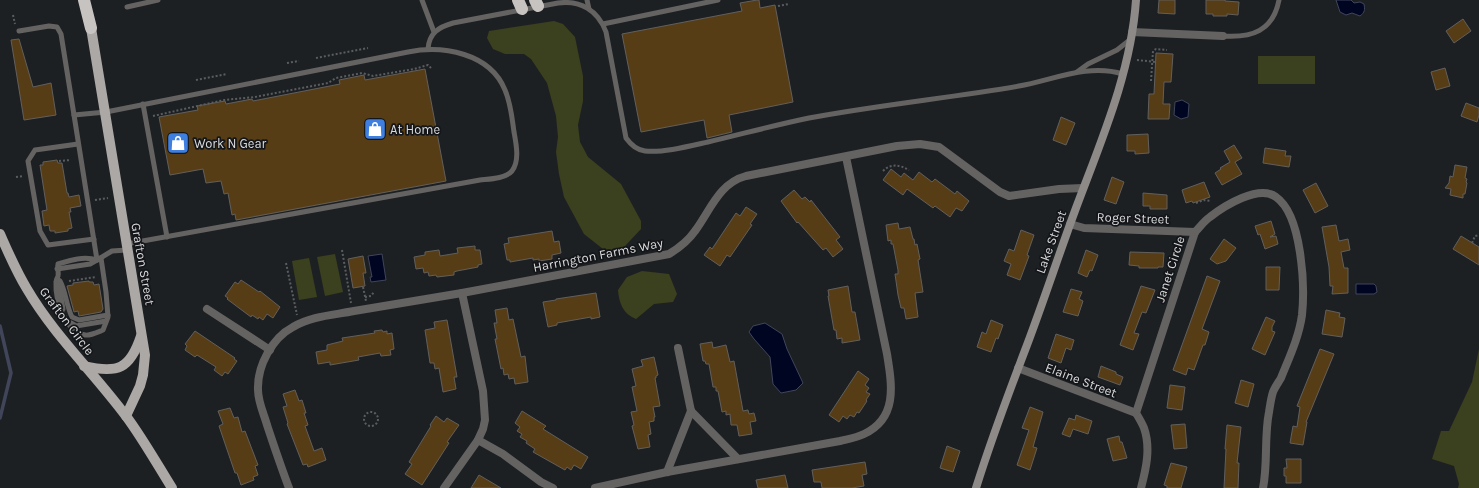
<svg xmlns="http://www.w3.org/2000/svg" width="1479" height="488" font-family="Karla,sans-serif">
<rect width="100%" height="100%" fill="#1d2023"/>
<g fill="#3b401e">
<path d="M554,21L563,24L575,37L583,76V101L578,125L580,142L588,157L621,184L641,221V229L625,246L613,250L603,249L584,234L564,197L559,174L556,152L558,137L556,116L547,83L531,59L524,54H505L493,49L487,38L489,31Z"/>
<rect x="1258" y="56" width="57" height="28"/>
<path d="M335,254L343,292L325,296L317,257Z"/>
<path d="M309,258L317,297L299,300L292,261Z"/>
<path d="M642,271L669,274L677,294L673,302L654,304L636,319C623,314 619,303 618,290L627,277Z"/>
<path d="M1479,349V488H1458L1459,484L1454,466L1432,459L1441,431H1449L1472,382Z"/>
</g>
<g fill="#000522" stroke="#41455a">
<path d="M1336,0H1351L1354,3L1360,2L1364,4C1365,10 1365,12 1360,16L1352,13L1346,15L1340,12Z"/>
<path d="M1182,100L1189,104L1188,117L1181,119L1174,115L1175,102Z"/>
<path d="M382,254L386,280L371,282L370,277H372L368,256Z"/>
<path d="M1356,284H1374L1376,286L1377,292L1374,294H1356Z"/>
<path d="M765,323L782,334L787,349L803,383L796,390L781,393L773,384L770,357L754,339L749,332L753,326Z"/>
</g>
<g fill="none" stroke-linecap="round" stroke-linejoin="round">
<path stroke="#41455a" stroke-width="3.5" d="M0,326L11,373L0,418"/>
</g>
<g fill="#573d16" stroke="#625f5c">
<path d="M757,0H759L760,8L775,5L793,102L729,115L732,132L707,138L704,120L641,132L622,34L742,11L740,3Z"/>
<path d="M1159,0H1175V14L1158,13Z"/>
<path d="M1206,0H1225V1L1239,2L1238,15L1227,14V16H1213V14H1206Z"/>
<path d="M1463,19L1471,31L1454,43L1446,31Z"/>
<path d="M19,39L33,87L51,83L56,115L24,120L11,40Z"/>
<path d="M1156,53L1173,54L1171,82H1164L1163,104H1170L1169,119H1148L1149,94H1154Z"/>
<path d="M1445,68L1450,86L1436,90L1431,72Z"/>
<path d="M425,69L446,181L236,220L235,214L232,215L228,193L224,194L221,181L206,183L203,169L170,175L159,117L198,110L197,106L225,101L226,104L252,99L253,101L340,84L339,80L364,75L365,80Z"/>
<path d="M1466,103L1479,108V115L1477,122L1461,116Z"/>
<path d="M1061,117L1075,123L1066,145L1053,140Z"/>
<path d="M1148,134L1149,153L1135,154V151H1127V135Z"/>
<path d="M1234,145L1242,158L1235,162L1242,174L1222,185L1215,173L1221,169L1220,168L1230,162L1224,151Z"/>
<path d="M1265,148L1286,151L1285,156H1291L1289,167L1263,163Z"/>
<path d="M57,160L58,163H62L67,193H68L69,197L79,195L81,206L70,208L71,212H69L72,228L68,229V231L55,233V231H50L49,225L44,226L42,211L47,210L40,165H43V162Z"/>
<path d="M1455,165L1467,167L1465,178L1467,179L1466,182L1467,183L1465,194H1463V198L1450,195L1451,189L1445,188L1449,183L1450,176L1453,177Z"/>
<path d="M891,169L901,177L904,173L913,180L919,172L932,182L935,179L955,194L957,191L969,201L962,211L956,208L950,217L935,206L933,208L907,189L903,195L883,180Z"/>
<path d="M1112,177L1124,182L1116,204L1104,200Z"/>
<path d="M1204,182L1210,197L1193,203L1192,201L1186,203L1182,190Z"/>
<path d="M1316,183L1328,206L1315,213L1303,190Z"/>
<path d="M794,190L802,199L805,197L810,202L811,200L840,237L836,240L843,249L833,257L826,248L823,250L798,222L797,223L781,201Z"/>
<path d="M1143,193L1167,195V209H1150V206H1143Z"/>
<path d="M746,207L757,214L750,224L752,225L730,257L727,255L720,266L704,255L710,247L712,249L736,213L740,216Z"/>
<path d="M1271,221L1275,234L1270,237L1276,236L1278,244L1265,249L1260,234L1258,235L1255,226Z"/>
<path d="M898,223L899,229L910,227L913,239H914L915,245L917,244L920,259L918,260L923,292L915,293L918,317L906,319L904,308H901L898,295L895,274H898V270L893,244H891V240L888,241L886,225Z"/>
<path d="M1336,225L1339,241L1348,239L1350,250L1341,252L1344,268H1348V293L1332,294L1333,286H1330L1329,267L1322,227Z"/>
<path d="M1021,230L1034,235L1027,255L1029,256L1020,280L1007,275L1011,264L1004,261L1009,249L1014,251Z"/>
<path d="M552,231L554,242L559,241L561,253L552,255V259L539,261V259L533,260V258L510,262V260H507L504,244L509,243L508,238Z"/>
<path d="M1461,236L1479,247V265L1453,249Z"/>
<path d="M1224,239L1236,248L1226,261L1217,264L1210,259Z"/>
<path d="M475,246V250H480L482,264L478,265V267L457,271L454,272V275L437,277L436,275L429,276L428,272L424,273L423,268L416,269L414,257L425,255V252L439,250L440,256L458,253L457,248Z"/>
<path d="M1086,250L1098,255L1092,271L1090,270L1087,277L1078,273Z"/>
<path d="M1130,252L1164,253L1163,267H1158V268H1139V266L1129,265Z"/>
<path d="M363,256L366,273H363L365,286L353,288L348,259Z"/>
<path d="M1266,267H1280L1279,290H1266Z"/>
<path d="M1207,276L1220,281L1202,329L1209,332L1205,345H1203L1194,370L1188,368L1186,375L1173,370Z"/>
<path d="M241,280L259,292L260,291L280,307L273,318L267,314L263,320L259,317L258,319L252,315L251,317L227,299L228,298L225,296L235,282L238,284Z"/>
<path d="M89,281V282H93L94,285L99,284L103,309L101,312L79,316L78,311L74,312L67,286L73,285V283Z"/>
<path d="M848,286L852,312H855L860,340L842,343V338L837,339L836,330H834L828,296H829L828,290Z"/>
<path d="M1141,286L1155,290L1146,313L1142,312L1134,333L1139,334L1133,350L1120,345Z"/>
<path d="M1071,289L1082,292L1079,299L1083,301L1078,316L1063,312Z"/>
<path d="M596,293L600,317L591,319V317L557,323V325L548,327L543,302L556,300V299Z"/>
<path d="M507,308L509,320L513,319L521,357L525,356L528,382L515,384L514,378L509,379L508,374L504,375L503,368L501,369L495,339H497L494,323H497L495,310Z"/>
<path d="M1326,310L1340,313L1339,317L1345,318L1342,337L1322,334Z"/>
<path d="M1266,317L1275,321L1272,327V331L1275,332L1265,355L1252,349Z"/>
<path d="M447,320L457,377H454L456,389L443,392L439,368L435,369L434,363H430L425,330L435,328L434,322Z"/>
<path d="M991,320L1003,325L998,339L996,338L991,352L977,347L982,332L986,334Z"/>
<path d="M382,330L383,332L387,331V334L392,333L394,349L390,350L391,355L381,356L380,353L358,357L359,360L330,365V362L318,364L316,352L327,350V345L343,341L342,338L375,333L374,331Z"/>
<path d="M195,331L235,358L234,359L237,361L228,374L225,372L222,376L214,370L216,367L197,355L195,357L185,350L187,346L185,344Z"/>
<path d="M1056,334L1074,340L1071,350L1066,348L1061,363L1048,358Z"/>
<path d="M712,342L713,348L726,345L730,362L734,361L743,411L748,410L749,414L754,413L756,421L750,422L752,434L739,436L737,425H731L730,414L726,415V411L722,412L718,391H716V387H713L709,364H706L705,361H703L700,344Z"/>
<path d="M1320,349L1334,354L1306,422H1307L1303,445L1290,443L1293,426L1297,427L1300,407L1297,406Z"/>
<path d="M654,357L658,375L656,376V378H655L660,406L653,407L655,417H654V421L649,422L651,434L648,435L650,447L638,449L632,426L634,425L631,412L637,411L632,387L636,386L632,369L643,366L641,360Z"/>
<path d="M1101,366L1116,372V374L1123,377L1120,385L1098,377Z"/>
<path d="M858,371L869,379L865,385L869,388L866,392L870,394L866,400L867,401L859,413L857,412L854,417L850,415L847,419L843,416L839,422L829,415Z"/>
<path d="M1241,380L1254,384L1248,407L1235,403Z"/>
<path d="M1170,385L1185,387L1182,410L1167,408Z"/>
<path d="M295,390L299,401L302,400L306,413H304L308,425L305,426L314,451L322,448L326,460L308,467L307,464L303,465L287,424L288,423L283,407L287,406L283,394Z"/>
<path d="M1030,407L1043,412L1033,447L1037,448L1030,470L1017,465L1029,430L1022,428Z"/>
<path d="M230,408L234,418L238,417L242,432L245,431L258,465L255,466L258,475L253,477L254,480L241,485L237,473H235L219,426L223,424L218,411Z"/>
<path d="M522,411L546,426L543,429L588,457L581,469L574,465L571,470L567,467L565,470L533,452L535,449L526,443L527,441L520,437L522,434L517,431L520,427L515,423Z"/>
<path d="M1076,415L1092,421L1088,434L1073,429L1070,437L1062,434L1069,418L1075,420Z"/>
<path d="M436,416L444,422L447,418L459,425L447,442L449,443L422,485L405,474L412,464L409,462L431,426L430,425Z"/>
<path d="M1185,424L1187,448L1174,449L1171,425Z"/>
<path d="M1227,425L1241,427L1237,463H1239L1238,488H1224L1226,449H1225Z"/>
<path d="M1119,436L1120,442H1122L1127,458L1113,461L1107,439Z"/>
<path d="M947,446L960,451L953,472L940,468Z"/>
<path d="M1286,459H1301V483H1286V476H1284V468H1287Z"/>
<path d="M865,462L867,474L862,475L864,486L852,488H822L821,482H814L812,470Z"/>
<path d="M1171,463L1187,467L1181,488H1167V486L1164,485Z"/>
<path d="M479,475L501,488H471Z"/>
<path d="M785,475L788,488H758L756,480Z"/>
</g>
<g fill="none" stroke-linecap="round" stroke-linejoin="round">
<g stroke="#5a5d5f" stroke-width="2" stroke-dasharray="2 2" stroke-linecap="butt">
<path d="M778,6L789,4"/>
<path d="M13,15L15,24"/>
<path d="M316,58L368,48"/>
<path d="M1137,60L1156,62"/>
<path d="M287,63L299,61"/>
<path d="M196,80L227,74"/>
<path d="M1151,81L1153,51L1156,49L1167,50"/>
<path d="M153,116L224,100L255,97L328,83L336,78L362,73L373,76L414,69L428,65L431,68"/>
<path d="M59,161L71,160"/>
<path d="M883,171C891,163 900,165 909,170"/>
<path d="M16,177L23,176"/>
<path d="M95,200L108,198"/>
<path d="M1196,203L1204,200L1211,201"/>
<path d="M1472,243L1475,236L1479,235"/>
<path d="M342,250L351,303"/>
<path d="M286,263L297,315"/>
<path d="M69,281L96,277"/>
<path d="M363,287L366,301"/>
<path d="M365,297L371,296L374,292"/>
<circle cx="371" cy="419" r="7"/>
</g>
<g stroke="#656362" stroke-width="5">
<path d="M422,0L434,32"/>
<path d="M587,0L589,9"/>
<path d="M127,7L158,0"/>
<path d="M603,24L718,0"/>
<path d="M19,31L49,26L57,27L61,34L74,115"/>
<path d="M1223,36C1252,38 1273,31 1279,0"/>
<path d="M428,49C429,33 439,27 453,23L558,3C580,0 598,10 606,32L626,138C631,145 637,150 645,151C663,153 690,146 708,142C742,134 775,125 809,118C878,105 949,98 1019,86C1053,80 1088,63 1123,74"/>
<path d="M1077,72L1088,64L1117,50L1131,39"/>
<path d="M143,104L167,237"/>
<path d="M78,144L35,150L28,161L40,231L48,245L94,239"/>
<path d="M126,244L480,180C489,179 505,179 512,171C520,161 516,143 514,132C512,118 511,104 505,90C490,53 443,45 408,52L106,112L74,115L97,260L112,251L127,250"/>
<path d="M97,260C84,256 71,260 58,264C57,267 59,273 58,276C57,278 56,280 56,282C55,299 65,332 85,335C90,336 98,332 103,330L108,317L106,292L101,258"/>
<path d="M57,269L90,264L97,260"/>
<path d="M58,279L63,309"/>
<path d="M60,281C66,292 66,305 72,317L79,320L108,315"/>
<path d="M71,323L76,326L106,321"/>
</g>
<g stroke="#656362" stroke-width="8">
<path d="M1132,32L1223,36"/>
<path d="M1070,224L1084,228L1195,232"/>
<path d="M207,309L270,350"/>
<path d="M678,348L691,411L738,459"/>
<path d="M1018,368L1136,413"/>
<path d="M667,472L691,411"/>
<path d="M289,488C281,467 274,446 267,425C264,414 258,402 258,390C257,366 272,338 293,327C311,316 334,315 354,311C390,305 426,299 462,293"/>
<path d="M444,488L478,440"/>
<path d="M553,488L541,482L503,454L478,440L483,429L485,420L483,391L462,293L669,254C679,248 688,241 695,231C710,211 719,183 746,176L897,146L920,144L939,147L1000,192L1009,196L1059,189L1083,188"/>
<path d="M595,488L667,472L840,441C848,439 856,438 864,434C898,418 892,385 887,354L846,157"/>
<path d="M1141,488C1146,469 1151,448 1144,428C1142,423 1139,418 1136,413L1195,232C1200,227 1204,221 1210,217C1224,206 1259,184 1276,197C1302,215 1305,286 1302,315C1299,337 1289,358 1281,378C1278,383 1275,387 1273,392C1271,398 1270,406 1269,412C1264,437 1268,464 1263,488"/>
</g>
<path stroke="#8d8a88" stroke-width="8" d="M976,488C991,440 1009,392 1027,345C1044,300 1059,254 1076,208C1101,141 1131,73 1136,0"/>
<g stroke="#aba8a5" stroke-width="10">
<path d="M91,28L145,355L143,375L140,386L126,416"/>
<path d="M0,234C8,252 16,271 27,289C54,335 94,373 126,416C143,439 157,464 172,488"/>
<path d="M84,366C118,374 130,369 141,336"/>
</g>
<g stroke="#c7c3c0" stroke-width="12">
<path d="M84,0L91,28"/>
<path d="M518,0L522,9"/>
<path d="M535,0L538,6"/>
</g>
</g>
<defs>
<g id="shop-square" transform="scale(1.15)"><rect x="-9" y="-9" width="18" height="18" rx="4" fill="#3f7fe0" stroke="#141619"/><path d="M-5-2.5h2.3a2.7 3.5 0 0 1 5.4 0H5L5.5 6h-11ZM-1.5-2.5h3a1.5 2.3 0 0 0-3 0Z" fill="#fff"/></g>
</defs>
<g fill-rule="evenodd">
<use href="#shop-square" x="375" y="129"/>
<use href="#shop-square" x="178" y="143"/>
</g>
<g text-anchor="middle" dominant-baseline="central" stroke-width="3.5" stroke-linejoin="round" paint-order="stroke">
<g font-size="13" fill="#d8dadb" stroke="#141619" text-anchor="start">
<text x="390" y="129">At Home</text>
<text x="194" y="143">Work N Gear</text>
</g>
<g font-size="13" fill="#d8dadb" stroke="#141619">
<text transform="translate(1133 218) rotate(2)">Roger Street</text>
<text transform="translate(1051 242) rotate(-70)">Lake Street</text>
<text transform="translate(598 255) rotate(-11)">Harrington Farms Way</text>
<text transform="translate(143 264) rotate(80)">Grafton Street</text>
<text transform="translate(1170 269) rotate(-72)">Janet Circle</text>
<text transform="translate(67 321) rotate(53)">Grafton Circle</text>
<text transform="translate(1081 380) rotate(21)">Elaine Street</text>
</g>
</g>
</svg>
